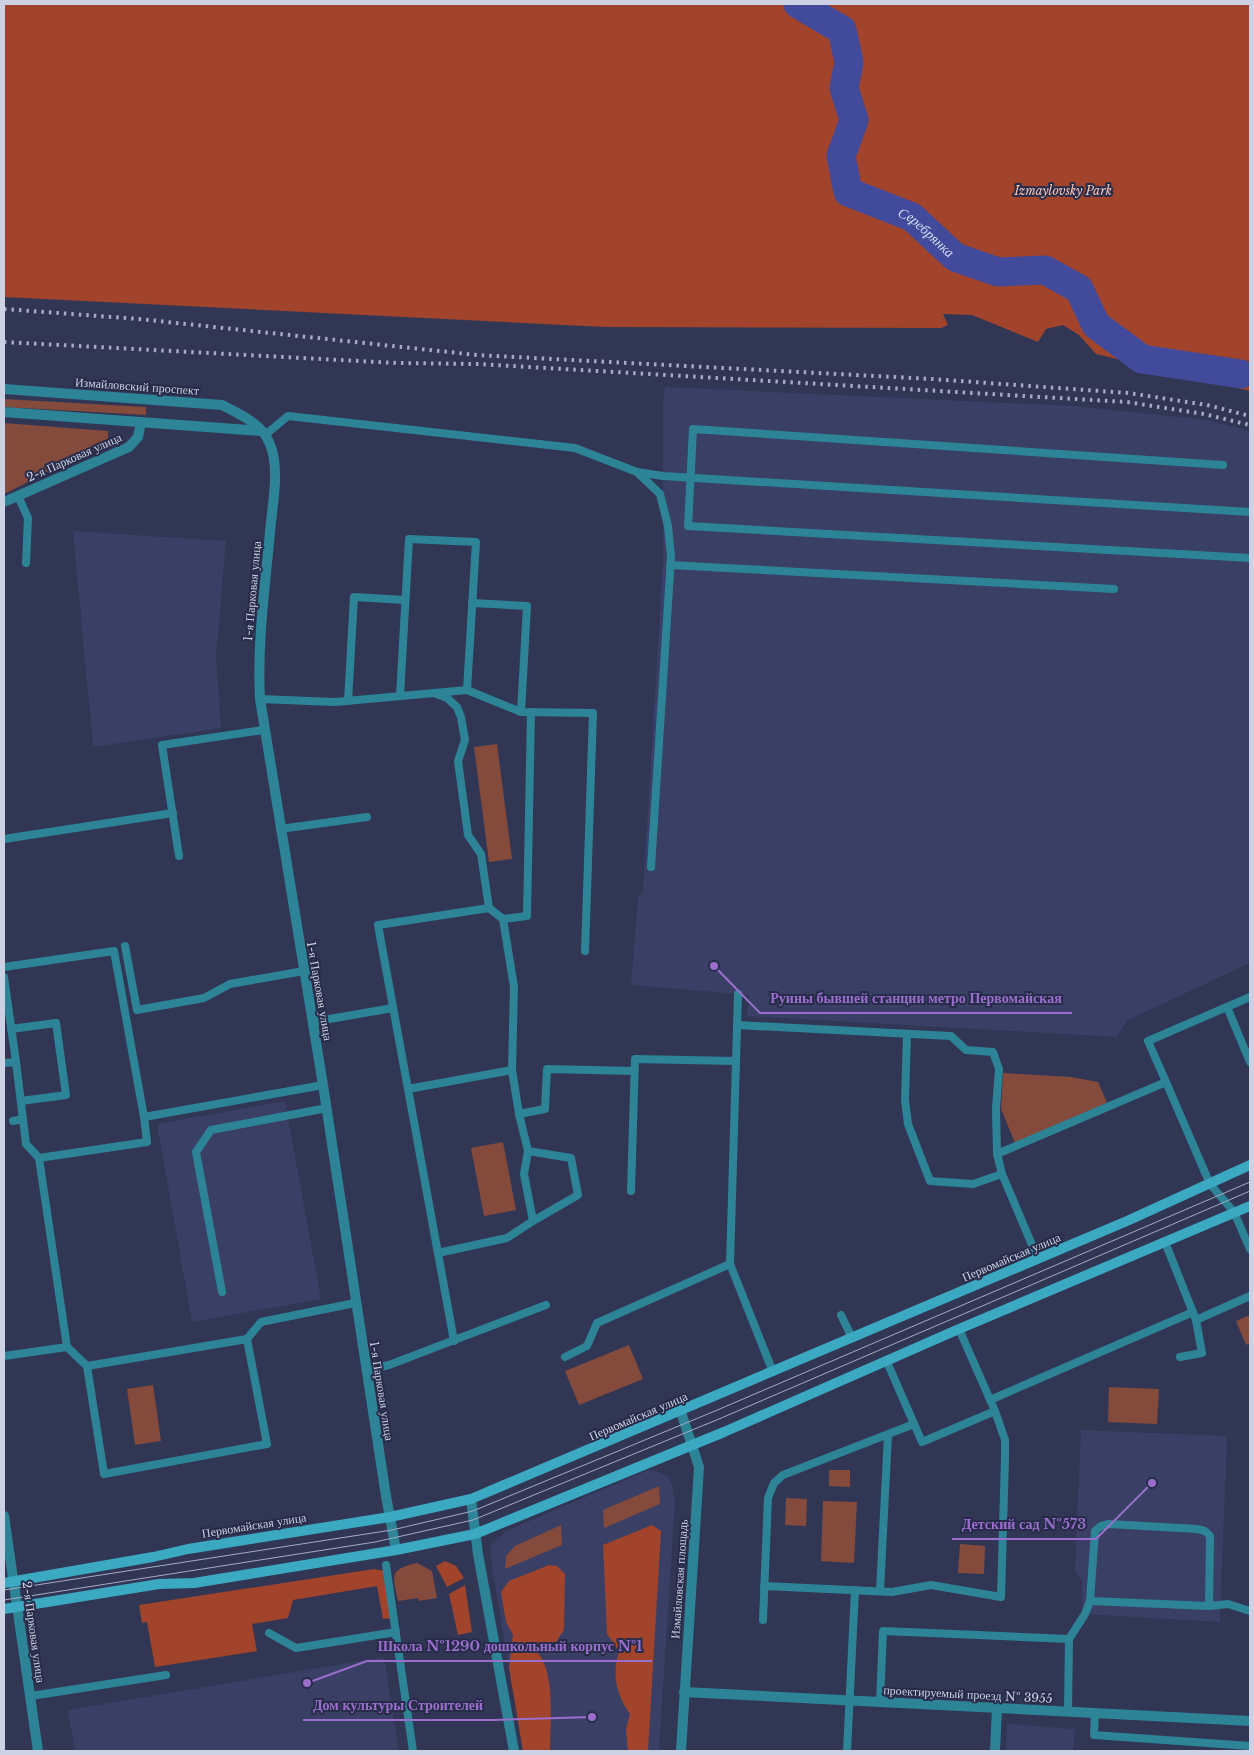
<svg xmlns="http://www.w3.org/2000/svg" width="1254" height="1755" font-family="'Libre Baskerville',serif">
<rect width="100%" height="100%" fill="#313655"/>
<g fill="#393f65">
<path d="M665,387L1073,406L1207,420L1250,431V963L1128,1020L1116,1037L747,1016L749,995L631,985L638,898L643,892L663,562V401Z"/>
<path d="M73,531L226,541L216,657L221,728L93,747Z"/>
<path d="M285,1101L321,1299L192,1322L157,1124Z"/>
<path d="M1081,1430L1227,1436L1220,1622L1082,1614V1580L1075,1570Z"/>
<path d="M654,1470L668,1477L672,1484L675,1501L659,1751H523L491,1560V1546L506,1531L646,1471Z"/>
<path d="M384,1657L399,1751H75L68,1710Z"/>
<path d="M1007,1724L1075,1729L1073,1751H1006Z"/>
</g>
<g fill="#844a3b">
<path d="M4,399L146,407V415L4,407Z"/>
<path d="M4,423L108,431V442L4,494Z"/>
<path d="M497,744L512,859L489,862L474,747Z"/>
<path d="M1003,1073L1071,1077L1098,1082L1107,1103L1015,1143L1001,1109Z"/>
<path d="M503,1142L516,1210L484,1216L471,1148Z"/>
<path d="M1250,1315V1343L1246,1345L1236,1321Z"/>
<path d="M629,1345L643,1379L579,1405L565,1371Z"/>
<path d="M153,1385L161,1441L135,1445L127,1389Z"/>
<path d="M1109,1387L1159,1389L1157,1424L1108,1422Z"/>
<path d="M829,1470H850V1487L829,1486Z"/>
<path d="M659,1486L660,1504L604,1528L603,1510Z"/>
<path d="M786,1498L807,1499L806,1526L785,1525Z"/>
<path d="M823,1501L857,1502L854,1563L821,1561Z"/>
<path d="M561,1525L562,1545L505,1569L506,1556L515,1546Z"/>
<path d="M960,1544L985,1546L984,1574L958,1573Z"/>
<path d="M417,1563L432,1571L437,1598L419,1601L418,1598L398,1601C393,1575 388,1570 417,1563Z"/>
</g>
<g fill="#a1442b">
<path d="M4,4H1250V391L1096,354L1079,335L1063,325L1046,329L1038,342L972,315L943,314L948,325L941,328L605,327L4,297Z"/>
<path d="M652,1525L661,1531L648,1751H628L626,1729L630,1714C616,1694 612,1675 619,1651L607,1634L603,1545Z"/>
<path d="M445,1561L456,1566L464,1578L447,1587L436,1566Z"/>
<path d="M549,1565L557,1566L565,1574L564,1630L556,1642L543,1644L536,1651C556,1670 550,1724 550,1751H523L509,1668L513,1635L506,1622L501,1592L509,1581Z"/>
<path d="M374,1569L384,1571L392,1618L383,1619L377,1586L293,1600L288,1618L252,1624L257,1651L155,1667L147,1622L142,1623L139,1605Z"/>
<path d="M465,1585L472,1632L458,1635L449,1594Z"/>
</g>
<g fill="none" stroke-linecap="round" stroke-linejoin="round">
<path stroke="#424a9b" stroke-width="29" id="s1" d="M798,4L842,30L849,62L844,88L854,120L841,156L848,192L912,217L955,257L998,272L1045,270L1079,289L1096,325L1142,359L1241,374"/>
<g stroke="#2d8497" stroke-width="8">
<path d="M265,435L288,416L575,448L637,472L663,476L1250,512"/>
<path d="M1223,465L693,429L688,526L1250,558"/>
<path d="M637,472L660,494L668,526L671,557L651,867"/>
<path d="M18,496L28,518L26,563"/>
<path d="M670,565L1114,589"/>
<path d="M472,603L527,606L521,712"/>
<path d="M434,693L447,698L457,707L461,717L465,740L458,761L468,835L481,854L489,908L503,919L514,987L512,1070L408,1089L378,925L489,908"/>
<path d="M400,696L409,539L476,542L467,690"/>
<path d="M260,699L335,702L467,690L521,712L593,713L585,951"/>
<path d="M348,701L354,597L405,600"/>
<path d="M280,829L367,817"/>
<path d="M4,839L173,813"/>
<path d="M179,856L162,745L263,730"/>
<path d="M503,919L527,916L531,712"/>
<path d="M125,946L137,1010L204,998L230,984L304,971"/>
<path d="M4,967L114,951L144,1117"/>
<path d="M4,977L16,1062"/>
<path d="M738,994L730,1264L773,1372"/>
<path d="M1227,1007L1250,1062"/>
<path d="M312,1022L393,1008"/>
<path d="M737,1025L951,1036L966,1050L993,1052L999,1069L996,1108L997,1154"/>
<path d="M11,1029L56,1023L66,1095L21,1101"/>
<path d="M907,1034L905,1100L908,1124L930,1181L973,1184L1002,1174"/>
<path d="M4,1063L16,1062L26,1144L39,1158L67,1347L4,1356"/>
<path d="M512,1070L519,1114L545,1109L547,1069L634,1071"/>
<path d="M1166,1082L1148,1041L1250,997"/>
<path d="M408,1089L454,1341"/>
<path d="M519,1114L528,1151L571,1158L578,1195L533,1221"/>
<path d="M13,1121L23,1119"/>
<path d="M39,1158L147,1142L144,1117L323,1085"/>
<path d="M631,1191L635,1059L735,1061"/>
<path d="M1165,1242L1196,1320L1250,1296"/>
<path d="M438,1253L507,1238L533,1221L524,1174L528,1151"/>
<path d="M1038,1259L1002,1174L997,1154L1166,1082L1210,1184L1234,1212L1250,1249"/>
<path d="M222,1292L196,1152L211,1130L327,1108"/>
<path d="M841,1315L852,1338"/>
<path d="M67,1347L87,1366L104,1474L267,1444L247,1339"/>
<path d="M565,1357L587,1346L597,1323L730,1264"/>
<path d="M1180,1357L1202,1353L1196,1320"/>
<path d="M887,1362L922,1442L995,1411L959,1329"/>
<path d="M87,1366L247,1339L261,1322L355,1303"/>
<path d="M366,1370L389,1365L546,1305"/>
<path d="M990,1400L1193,1312"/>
<path d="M386,1565L413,1751"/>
<path d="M764,1586L892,1592L931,1585L1001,1597L1005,1458V1440L995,1411"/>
<path d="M880,1591L888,1435"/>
<path d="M1209,1606L1228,1604L1250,1611"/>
<path d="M763,1620L768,1498L774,1483L783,1475L914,1424"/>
<path d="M269,1633L296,1648L396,1632"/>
<path d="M31,1696L166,1675"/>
<path d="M880,1702L883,1631L1069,1639"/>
<path d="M1068,1711L1069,1639L1085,1614L1090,1601L1095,1531L1101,1526L1109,1524L1197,1529L1205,1531L1210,1536L1209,1606L1090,1601"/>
<path d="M1095,1713L1094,1735L1250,1746"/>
<path d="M847,1751L855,1590"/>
</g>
<g stroke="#2d8497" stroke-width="10">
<path d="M4,502L129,447L138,437L141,422"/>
<path d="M4,1516L38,1751"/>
<path d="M684,1692L1250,1721"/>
<path d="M995,1751L997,1708"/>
</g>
<g stroke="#2d8497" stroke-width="10">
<path d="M4,389L222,405C238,413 262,424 269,442C281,468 272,505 270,532C265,588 257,643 260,699L323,1085L386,1496L396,1550"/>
<path d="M4,412L261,431"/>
<path d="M471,1499L478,1554L514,1751"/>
<path d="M681,1751L699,1467L681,1412"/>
</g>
<g stroke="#3ba9c2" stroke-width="10">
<path d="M4,1583L153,1557L188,1549L390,1517L471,1499L1127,1221L1250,1165"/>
<path d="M4,1609L159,1584L194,1583L396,1550L475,1534L724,1432L959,1329L1250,1206"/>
</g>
<g stroke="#a6abc1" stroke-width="1">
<path d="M4,1590L392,1530L473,1511L715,1411L1250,1182"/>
<path d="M4,1600L375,1542L473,1520L719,1419L1250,1191"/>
</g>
<g stroke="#a6abc1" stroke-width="4" stroke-dasharray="2.5 5" stroke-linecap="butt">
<path d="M4,309L139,319L477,355L932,379L1128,393L1207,405L1250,416"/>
<path d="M4,342L396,363L478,364L1127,402L1204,414L1250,425"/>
</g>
</g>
<g text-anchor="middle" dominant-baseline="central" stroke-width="4" stroke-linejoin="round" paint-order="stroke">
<g font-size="12" font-style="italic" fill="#fac5b6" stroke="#272c4a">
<text x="1063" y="190">Izmaylovsky Park</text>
</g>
<g font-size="12" fill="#ccd1e4" stroke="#272c4a">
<text transform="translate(137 386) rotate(4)">Измайловский проспект</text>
<text transform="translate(74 457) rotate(-24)">2-я Парковая улица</text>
<text transform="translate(252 591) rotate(-85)">1-я Парковая улица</text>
<text transform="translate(320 991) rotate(80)">1-я Парковая улица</text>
<text transform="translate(1011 1257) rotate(-23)">Первомайская улица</text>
<text transform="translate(382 1391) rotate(81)">1-я Парковая улица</text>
<text transform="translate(638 1416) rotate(-23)">Первомайская улица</text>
<text transform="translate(254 1525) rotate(-9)">Первомайская улица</text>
<text transform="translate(679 1579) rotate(-86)">Измайловская площадь</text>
<text transform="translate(34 1632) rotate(82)">2-я Парковая улица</text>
<text transform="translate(968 1694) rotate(3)">проектируемый проезд № 3955</text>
</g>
<g font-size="14" font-style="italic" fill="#d5dbf2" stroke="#272c4a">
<text stroke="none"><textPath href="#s1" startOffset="308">Серебрянка</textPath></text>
</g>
</g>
<path fill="none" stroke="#9b6ece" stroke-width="2" d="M714 966L760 1013H1072M1152 1483L1096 1539H952M307 1683L367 1661H652M592 1717L493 1720H303"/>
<g fill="#9b6ece" stroke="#272c4a" stroke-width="2">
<circle cx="714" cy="966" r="5"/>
<circle cx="1152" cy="1483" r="5"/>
<circle cx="307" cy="1683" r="5"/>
<circle cx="592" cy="1717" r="5"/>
</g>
<g font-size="14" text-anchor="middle" font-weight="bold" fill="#9b6ece" stroke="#272c4a" stroke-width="4" stroke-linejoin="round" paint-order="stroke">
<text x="916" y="1003">Руины бывшей станции метро Первомайская</text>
<text x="1024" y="1529">Детский сад №573</text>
<text x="510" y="1651">Школа №1290 дошкольный корпус №1</text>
<text x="398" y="1710">Дом культуры Строителей</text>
</g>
<rect width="1254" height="1755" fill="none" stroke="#ccd1e4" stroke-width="10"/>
</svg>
